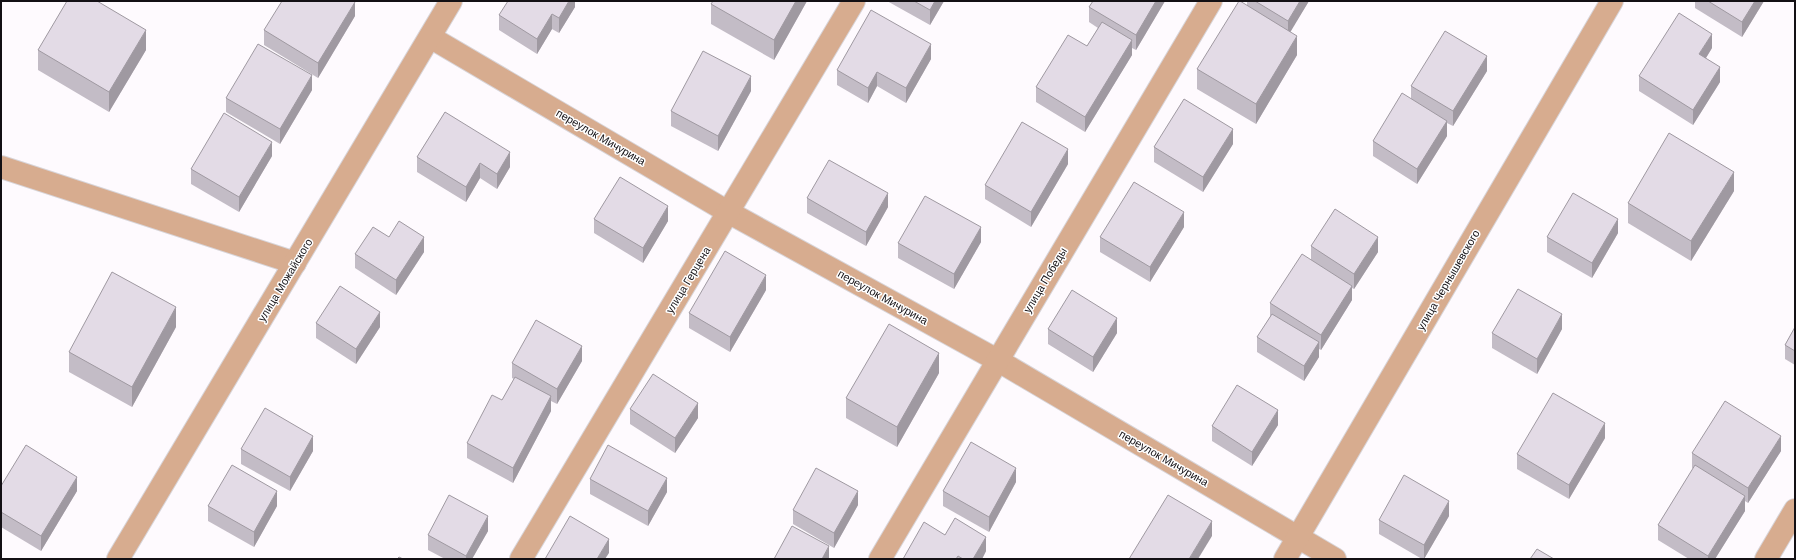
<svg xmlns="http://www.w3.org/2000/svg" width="1796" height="560" font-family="Arial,sans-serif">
<rect width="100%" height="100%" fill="#fefafe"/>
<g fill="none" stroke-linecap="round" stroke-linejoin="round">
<g stroke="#d8d5d9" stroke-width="24">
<g id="street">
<path d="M430,37L728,212L997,360L1335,559"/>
<path d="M1,167L295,263"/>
<path d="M118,559L451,1"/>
<path d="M521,559L854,1"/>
<path d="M880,559L1211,1"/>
<path d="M1285,559L1612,1"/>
<path d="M1766,559L1795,510"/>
</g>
</g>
<use href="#street" stroke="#d7ac8f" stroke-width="22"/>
</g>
<g fill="#c3bcc6">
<path d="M575,1V7L559,33L552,29L537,54L499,30V15Z"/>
<path d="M807,1L774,60L711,24V4Z"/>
<path d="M887,1H944L930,25Z"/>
<path d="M1093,1H1165L1136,50L1132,48V55L1085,132L1036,102V87L1087,46L1098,28L1089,22V7Z"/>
<path d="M1247,1H1309L1290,31L1297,55L1256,124L1197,89V69L1247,5Z"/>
<path d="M1695,1H1764L1742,37L1695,8Z"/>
<path d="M355,16L318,78L264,45V30Z"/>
<path d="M1712,48L1706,58L1720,82L1693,125L1639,91V76Z"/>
<path d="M38,50H146L109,112L38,70Z"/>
<path d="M931,59L906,103L877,86L868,103L837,85V70Z"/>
<path d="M1487,71L1453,126L1447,123V136L1417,184L1373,156V141L1411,99V86Z"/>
<path d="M312,90L280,144L226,112V98Z"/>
<path d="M751,91L718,151L671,126V111Z"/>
<path d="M445,112L510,167L497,189L480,178L466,202L417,172V157Z"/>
<path d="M1233,144L1203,192L1154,162V147Z"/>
<path d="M272,156L239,212L191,184V169Z"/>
<path d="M1068,164L1031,227L985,199V185Z"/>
<path d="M1734,191L1691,261L1628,223V203Z"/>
<path d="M807,198L888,207L866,246L807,213Z"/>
<path d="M594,219L668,221L643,263L594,233Z"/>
<path d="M1184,227L1150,282L1100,252V237Z"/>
<path d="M1618,233L1592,278L1547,252V237Z"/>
<path d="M389,237L424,252L396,295L355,268V254Z"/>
<path d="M981,242L954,289L898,258V243Z"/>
<path d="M1311,246L1378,252L1354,289L1352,288V300L1321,350L1319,349V357L1304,381L1257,352V337L1270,317V303L1311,259Z"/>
<path d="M766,290L730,352L689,328V313Z"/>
<path d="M316,323L380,327L356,364L316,338Z"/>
<path d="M176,327L132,407L69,372V352Z"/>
<path d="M1795,327V365L1785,359V345Z"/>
<path d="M1048,329L1117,333L1093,372L1048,344Z"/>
<path d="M1562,329L1537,374L1492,348V333Z"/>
<path d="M582,361L557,404L551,401V411L513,483L467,458V443L502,400L514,379L512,378V363Z"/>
<path d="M939,373L897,447L846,418V398Z"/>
<path d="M630,409L698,418L675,453L630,424Z"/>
<path d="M1278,425L1252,466L1212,441V426Z"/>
<path d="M1605,438L1569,499L1517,469V454Z"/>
<path d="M241,449L313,451L290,491L241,464Z"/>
<path d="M1781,451L1748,503L1745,501V511L1715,559H1689L1658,540V525L1693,469L1692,468V453Z"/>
<path d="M590,479L667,492L648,526L590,494Z"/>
<path d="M1016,482L989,532L943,506V491Z"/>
<path d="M1,486L77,491L41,551L1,527Z"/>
<path d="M858,505L834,548L793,524V510Z"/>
<path d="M208,506H277L254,547L208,521Z"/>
<path d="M1449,516L1424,559H1422L1379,534V520Z"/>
<path d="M488,531L472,559H445L428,550V535Z"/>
<path d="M945,535L986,551L982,559H903Z"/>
</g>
<g fill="#9f99a1">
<path d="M569,1H575V7L559,33V18Z"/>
<path d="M796,1H807L774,60V40Z"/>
<path d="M935,1H944L930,25V10Z"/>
<path d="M1156,1H1165L1136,50V35Z"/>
<path d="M1300,1H1309L1288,36V21Z"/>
<path d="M1755,1H1764L1742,37V22Z"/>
<path d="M355,2V16L318,78V63Z"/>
<path d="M552,14V29L537,54V39Z"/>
<path d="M146,30V50L109,112V92Z"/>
<path d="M1712,34V48L1699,69V54Z"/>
<path d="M1297,36V55L1256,124V104Z"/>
<path d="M1132,40V55L1085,132V117Z"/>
<path d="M931,44V59L906,103V88Z"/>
<path d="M1487,56V71L1453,126V111Z"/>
<path d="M1720,67V82L1693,125V110Z"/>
<path d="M877,72V86L868,103V88Z"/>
<path d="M312,75V90L280,144V129Z"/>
<path d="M751,76V91L718,151V136Z"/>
<path d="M1447,121V136L1417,184V169Z"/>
<path d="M1233,129V144L1203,192V177Z"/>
<path d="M272,142V156L239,212V197Z"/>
<path d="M1068,149V164L1031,227V212Z"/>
<path d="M510,152V167L497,189V174Z"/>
<path d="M480,163V178L466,202V187Z"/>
<path d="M1734,172V191L1691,261V241Z"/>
<path d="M888,193V207L866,246V232Z"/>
<path d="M668,206V221L643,263V248Z"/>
<path d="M1184,212V227L1150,282V267Z"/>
<path d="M1618,219V233L1592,278V263Z"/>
<path d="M981,227V242L954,289V274Z"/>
<path d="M424,237V252L396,295V280Z"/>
<path d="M1378,237V252L1354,289V274Z"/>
<path d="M766,275V290L730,352V337Z"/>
<path d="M1352,286V300L1321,350V335Z"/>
<path d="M176,307V327L132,407V387Z"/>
<path d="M380,312V327L356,364V349Z"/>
<path d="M1562,314V329L1537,374V359Z"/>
<path d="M1117,318V333L1093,372V357Z"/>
<path d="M1319,342V357L1304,381V366Z"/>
<path d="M582,346V361L557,404V389Z"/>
<path d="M939,353V373L897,447V427Z"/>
<path d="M551,396V411L513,483V468Z"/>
<path d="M698,403V418L675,453V438Z"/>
<path d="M1278,410V425L1252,466V452Z"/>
<path d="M1605,423V438L1569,499V485Z"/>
<path d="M313,436V451L290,491V477Z"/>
<path d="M1781,436V451L1748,503V488Z"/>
<path d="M1016,468V482L989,532V517Z"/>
<path d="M77,477V491L41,551V536Z"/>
<path d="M667,478V492L648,526V511Z"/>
<path d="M277,491V506L254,547V532Z"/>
<path d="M858,491V505L834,548V533Z"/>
<path d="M1745,496V511L1715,559H1708V556Z"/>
<path d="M1449,501V516L1424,559V545Z"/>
<path d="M488,516V531L472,559H466V556Z"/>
<path d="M1212,521V536L1198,559H1189Z"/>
<path d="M986,537V551L982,559H973Z"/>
<path d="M609,539V553L605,559H597Z"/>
<path d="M829,546V559H822Z"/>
</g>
<g fill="#e3dbe6" stroke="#9f99a1">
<path d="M67,1H97L146,30L109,92L38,50Z"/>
<path d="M282,1H354L355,2L318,63L264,30Z"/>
<path d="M508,1H569L559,18L552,14L537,39L499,15Z"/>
<path d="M713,1H796L774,40L711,4Z"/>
<path d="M914,1H935L930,10Z"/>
<path d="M1093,1H1156L1136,35L1089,7Z"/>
<path d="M1239,1H1240L1297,36L1256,104L1197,69Z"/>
<path d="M1255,1H1300L1288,21Z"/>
<path d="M1708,1H1755L1742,22Z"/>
<path d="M871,10L931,44L906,88L877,72L868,88L837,70Z"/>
<path d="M1679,13L1712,34L1699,54L1720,67L1693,110L1639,76Z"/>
<path d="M1102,22L1132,40L1085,117L1036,87L1068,35L1087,46Z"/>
<path d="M1445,31L1487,56L1453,111L1411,86Z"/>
<path d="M258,44L312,75L280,129L226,98Z"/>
<path d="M703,51L751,76L718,136L671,111Z"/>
<path d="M1402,93L1447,121L1417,169L1373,141Z"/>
<path d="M1184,99L1233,129L1203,177L1154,147Z"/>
<path d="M445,112L510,152L497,174L480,163L466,187L417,157Z"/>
<path d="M224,113L272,142L239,197L191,169Z"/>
<path d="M1022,122L1068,149L1031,212L985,185Z"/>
<path d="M1669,133L1734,172L1691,241L1628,203Z"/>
<path d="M829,160L888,193L866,232L807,198Z"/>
<path d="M620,177L668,206L643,248L594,219Z"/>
<path d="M1134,182L1184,212L1150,267L1100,237Z"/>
<path d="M1573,193L1618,219L1592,263L1547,237Z"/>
<path d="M925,196L981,227L954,274L898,243Z"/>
<path d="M1335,209L1378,237L1354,274L1311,246Z"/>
<path d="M399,221L424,237L396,280L355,254L373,227L389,237Z"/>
<path d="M725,251L766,275L730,337L689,313Z"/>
<path d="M1302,254L1352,286L1321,335L1270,303Z"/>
<path d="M112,272L176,307L132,387L69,352Z"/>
<path d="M340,286L380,312L356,349L316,323Z"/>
<path d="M1518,289L1562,314L1537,359L1492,333Z"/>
<path d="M1072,290L1117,318L1093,357L1048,329Z"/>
<path d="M1272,314L1319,342L1304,366L1257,337Z"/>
<path d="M536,320L582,346L557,389L512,363Z"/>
<path d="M889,324L939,353L897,427L846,398Z"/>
<path d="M1795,327V351L1785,345Z"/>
<path d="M653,374L698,403L675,438L630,409Z"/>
<path d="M515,377L551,396L513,468L467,443L492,395L502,400Z"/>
<path d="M1237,385L1278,410L1252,452L1212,426Z"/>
<path d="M1553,393L1605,423L1569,485L1517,454Z"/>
<path d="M1725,401L1781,436L1748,488L1692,453Z"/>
<path d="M265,408L313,436L290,477L241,449Z"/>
<path d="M971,442L1016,468L989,517L943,491Z"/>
<path d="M26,445L77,477L41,536L1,512V486Z"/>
<path d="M608,445L667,478L648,511L590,479Z"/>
<path d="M232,465L277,491L254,532L208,506Z"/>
<path d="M1695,465L1745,496L1708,556L1658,525Z"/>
<path d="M816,468L858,491L834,533L793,510Z"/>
<path d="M1404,475L1449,501L1424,545L1379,520Z"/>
<path d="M449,495L488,516L466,556L428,535Z"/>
<path d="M1168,495L1212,521L1189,559H1129Z"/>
<path d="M570,516L609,539L597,559H545Z"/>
<path d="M955,518L986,537L973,559H963L958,556L956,559H903L924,522L945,535Z"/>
<path d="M792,526L829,546L822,559H774Z"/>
<path d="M1537,549L1554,559H1530Z"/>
<path d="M399,557L403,559H397Z"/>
</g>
<g text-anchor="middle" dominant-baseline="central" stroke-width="3" stroke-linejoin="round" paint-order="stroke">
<g font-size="11" fill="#131014" stroke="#fff">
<text transform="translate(601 137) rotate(30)">переулок Мичурина</text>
<text transform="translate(285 280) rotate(-59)">улица Можайского</text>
<text transform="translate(688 280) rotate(-59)">улица Герцена</text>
<text transform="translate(1045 280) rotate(-59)">улица Победы</text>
<text transform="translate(1448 280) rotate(-60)">улица Чернышевского</text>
<text transform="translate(883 297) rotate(29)">переулок Мичурина</text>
<text transform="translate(1164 458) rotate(30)">переулок Мичурина</text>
</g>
</g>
<rect width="1796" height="560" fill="none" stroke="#131014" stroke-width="4"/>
</svg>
